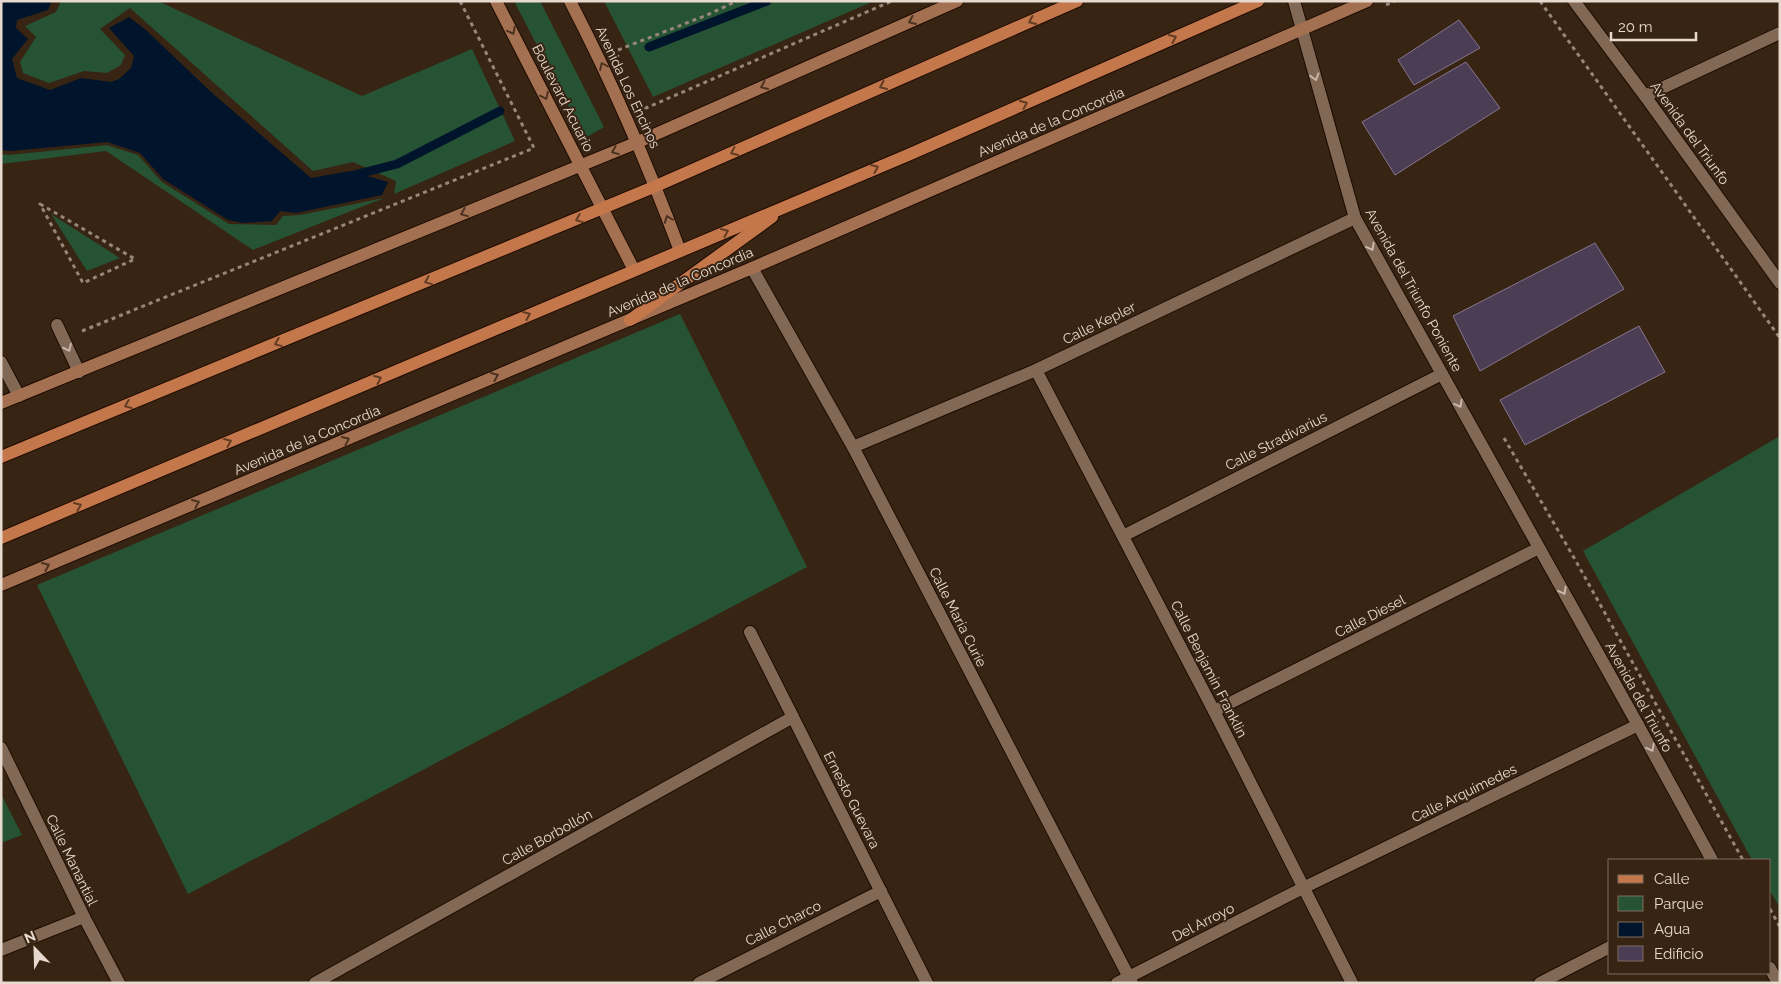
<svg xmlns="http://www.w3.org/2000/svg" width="1781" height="984" font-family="Raleway,sans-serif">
<rect width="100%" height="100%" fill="#382413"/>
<g fill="#265334">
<path d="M61,1H158L362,96L472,49L515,141L394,194L396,181L353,162L313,171L130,8L100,29L125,55L121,65L107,73L84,71L49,83L23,73L20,62L36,37L25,26L56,12Z"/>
<path d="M514,1H540L604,127L585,138Z"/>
<path d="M604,1H874L653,97Z"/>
<path d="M107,145L138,155L162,182L229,224L276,225L283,216L300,215L384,198L253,250L106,151L1,164V154L9,155Z"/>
<path d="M51,214L120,258L87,271Z"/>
<path d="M680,314L807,567L188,894L37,585Z"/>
<path d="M1780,436V908L1770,891V860H1752L1583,551Z"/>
<path d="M1,794L22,835L1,843Z"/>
</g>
<path fill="#00152c" d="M1,1H52L48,10L17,20L16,28L28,39L12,59L17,78L50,90L81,78L111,82L119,79L131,68L134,56L109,28L129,17L146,30L211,92L311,178L350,171L388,182L382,195L296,213L280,211L272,221L243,223L228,220L163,179L140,153L107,142L11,151L1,150Z"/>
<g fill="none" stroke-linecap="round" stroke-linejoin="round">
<g stroke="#00152c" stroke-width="9">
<path d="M649,47L767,1"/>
<path d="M350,176L397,164L500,111"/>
</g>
</g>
<g fill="#4b3d54" stroke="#86768f">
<path d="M1459,20L1480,48L1414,85L1398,60Z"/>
<path d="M1466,62L1500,108L1395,175L1362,122Z"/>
<path d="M1595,243L1624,289L1480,371L1453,316Z"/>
<path d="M1639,326L1665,372L1525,445L1500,400Z"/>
</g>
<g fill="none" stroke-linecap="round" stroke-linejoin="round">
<g stroke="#1f0c00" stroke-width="14">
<g id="lane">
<path d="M57,325L79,372"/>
<path d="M1,362L19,396"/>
</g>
</g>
<g stroke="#1f0c00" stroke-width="14">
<g id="street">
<path d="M1294,1L1355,218L1638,725L1712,860"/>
<path d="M1574,1L1645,96L1780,283"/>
<path d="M1645,96L1780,33"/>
<path d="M752,268L853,447L1132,983"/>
<path d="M1036,370L1214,711L1352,983"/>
<path d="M853,447L1036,370L1355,218"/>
<path d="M1123,536L1442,374"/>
<path d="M750,632L927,983"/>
<path d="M1214,711L1539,548"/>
<path d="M1,748L84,917L119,983"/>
<path d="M1,950L84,917"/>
<path d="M1770,968L1778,983"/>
<path d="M315,983L793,717"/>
<path d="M699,983L881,891"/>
<path d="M1117,983L1303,888L1638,725"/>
<path d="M1540,983L1610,947"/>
</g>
</g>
<g stroke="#1f0c00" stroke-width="14">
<g id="secondary">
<path d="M496,1L634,270"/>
<path d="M570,1C612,82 648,165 680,251"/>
<path d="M1,403L638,142L957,1"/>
<path d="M1,585L752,268L1367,1"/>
</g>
</g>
<g stroke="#1f0c00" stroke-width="14">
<g id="primary">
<path d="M630,320L772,217"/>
<path d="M1,457L656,186L1077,1"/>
<path d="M1,538L908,155L1258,1"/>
</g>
</g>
<g stroke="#978779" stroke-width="3" stroke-dasharray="4 4" stroke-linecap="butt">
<path d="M1540,1L1780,338"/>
<path d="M1386,5L1395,1"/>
<path d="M618,50L707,15L737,1"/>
<path d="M645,107L646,108L892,1"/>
<path d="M40,204L135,259L83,283Z"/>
<path d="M82,331L534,148L460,1"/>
<path d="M1504,438L1573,556L1743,860"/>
<path d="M1770,909L1780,927"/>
</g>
<use href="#lane" stroke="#816956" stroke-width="12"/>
<use href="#street" stroke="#816956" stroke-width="12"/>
<use href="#secondary" stroke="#a37051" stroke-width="12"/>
<use href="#primary" stroke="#c5774c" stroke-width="12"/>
</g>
<defs><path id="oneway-chevron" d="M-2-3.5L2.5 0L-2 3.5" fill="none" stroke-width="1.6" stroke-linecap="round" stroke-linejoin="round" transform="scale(1.25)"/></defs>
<g stroke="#4d331f">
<use href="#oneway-chevron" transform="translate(912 21) rotate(156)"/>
<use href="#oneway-chevron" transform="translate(512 31) rotate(62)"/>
<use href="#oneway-chevron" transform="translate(603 66) rotate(-116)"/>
<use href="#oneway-chevron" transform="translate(764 86) rotate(156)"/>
<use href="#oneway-chevron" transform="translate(545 96) rotate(64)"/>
<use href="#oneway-chevron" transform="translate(615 151) rotate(158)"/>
<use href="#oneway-chevron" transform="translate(464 213) rotate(158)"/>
<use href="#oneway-chevron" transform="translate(668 219) rotate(-111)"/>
<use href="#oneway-chevron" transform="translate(495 376) rotate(-23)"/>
<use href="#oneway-chevron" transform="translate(346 440) rotate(-23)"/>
<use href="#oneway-chevron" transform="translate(196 503) rotate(-23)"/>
<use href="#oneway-chevron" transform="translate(46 566) rotate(-23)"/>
</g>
<g stroke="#623d24">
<use href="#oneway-chevron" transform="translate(1032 21) rotate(156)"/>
<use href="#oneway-chevron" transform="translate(1173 38) rotate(-24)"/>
<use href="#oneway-chevron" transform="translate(883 86) rotate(156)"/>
<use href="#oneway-chevron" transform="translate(1024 104) rotate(-24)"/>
<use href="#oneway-chevron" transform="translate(734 152) rotate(156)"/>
<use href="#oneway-chevron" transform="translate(875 168) rotate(-23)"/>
<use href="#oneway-chevron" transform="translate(579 219) rotate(158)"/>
<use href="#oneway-chevron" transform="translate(725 232) rotate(-23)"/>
<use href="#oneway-chevron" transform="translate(428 281) rotate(158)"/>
<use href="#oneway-chevron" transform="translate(527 315) rotate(-23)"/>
<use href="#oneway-chevron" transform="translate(278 343) rotate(158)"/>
<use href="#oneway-chevron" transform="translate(378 379) rotate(-23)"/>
<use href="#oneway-chevron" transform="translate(128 405) rotate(158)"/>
<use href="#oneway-chevron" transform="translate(228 442) rotate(-23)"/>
<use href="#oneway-chevron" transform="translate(78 506) rotate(-23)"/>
</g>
<g stroke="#c8b7aa">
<use href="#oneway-chevron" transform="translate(1315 77) rotate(74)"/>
<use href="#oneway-chevron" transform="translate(1371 247) rotate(61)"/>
<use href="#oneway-chevron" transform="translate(68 348) rotate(64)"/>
<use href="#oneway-chevron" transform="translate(1459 404) rotate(61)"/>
<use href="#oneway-chevron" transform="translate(1563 591) rotate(61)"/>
<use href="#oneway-chevron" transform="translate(1651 748) rotate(62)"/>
</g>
<g text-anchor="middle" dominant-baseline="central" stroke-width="4" stroke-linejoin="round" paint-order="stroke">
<g font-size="14" fill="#e7d9ce" stroke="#382413">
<text transform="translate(628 87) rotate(65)">Avenida Los Encinos</text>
<text transform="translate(563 98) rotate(63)">Boulevard Acuario</text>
<text transform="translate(1051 122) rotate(-23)">Avenida de la Concordia</text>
<text transform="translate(1690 133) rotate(54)">Avenida del Triunfo</text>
<text transform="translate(680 282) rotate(-23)">Avenida de la Concordia</text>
<text transform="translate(1414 290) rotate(61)">Avenida del Triunfo Poniente</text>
<text transform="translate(1099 323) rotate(-26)">Calle Kepler</text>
<text transform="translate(307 440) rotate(-23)">Avenida de la Concordia</text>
<text transform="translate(1276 441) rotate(-27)">Calle Stradivarius</text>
<text transform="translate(1370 616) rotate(-27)">Calle Diesel</text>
<text transform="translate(958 617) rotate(63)">Calle María Curie</text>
<text transform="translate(1209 669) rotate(63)">Calle Benjamín Franklin</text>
<text transform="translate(1639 697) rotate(61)">Avenida del Triunfo</text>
<text transform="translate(1464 793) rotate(-26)">Calle Arquímedes</text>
<text transform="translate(852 800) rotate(63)">Ernesto Guevara</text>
<text transform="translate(547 837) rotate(-29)">Calle Borbollón</text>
<text transform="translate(72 860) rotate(64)">Calle Manantial</text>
<text transform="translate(1203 922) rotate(-27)">Del Arroyo</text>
<text transform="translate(783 923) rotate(-27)">Calle Charco</text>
</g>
</g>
<rect width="1781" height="984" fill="none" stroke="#e7d9ce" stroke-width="5"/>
<rect x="1608" y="859" width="162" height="115" fill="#382413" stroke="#7e6c5e"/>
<rect x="1618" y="875" width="25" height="8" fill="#c5774c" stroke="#7e6c5e"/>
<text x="1654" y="884" font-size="15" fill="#e7d9ce">Calle</text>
<rect x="1618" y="896" width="25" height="15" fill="#265334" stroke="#7e6c5e"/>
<text x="1654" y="909" font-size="15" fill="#e7d9ce">Parque</text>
<rect x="1618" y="922" width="25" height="15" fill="#00152c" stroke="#7e6c5e"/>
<text x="1654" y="934" font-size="15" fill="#e7d9ce">Agua</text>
<rect x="1618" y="946" width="25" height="15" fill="#4b3d54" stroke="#7e6c5e"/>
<text x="1654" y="959" font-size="15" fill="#e7d9ce">Edificio</text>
<g transform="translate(35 949) rotate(337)" stroke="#382413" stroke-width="4" paint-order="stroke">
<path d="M0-4L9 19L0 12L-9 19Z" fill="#e7d9ce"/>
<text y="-8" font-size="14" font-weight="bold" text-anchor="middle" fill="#e7d9ce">N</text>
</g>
<path d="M1611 32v8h85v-8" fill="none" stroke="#e7d9ce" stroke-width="2.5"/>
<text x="1618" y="32" font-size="15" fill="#e7d9ce" stroke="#382413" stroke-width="4" paint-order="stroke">20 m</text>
</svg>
